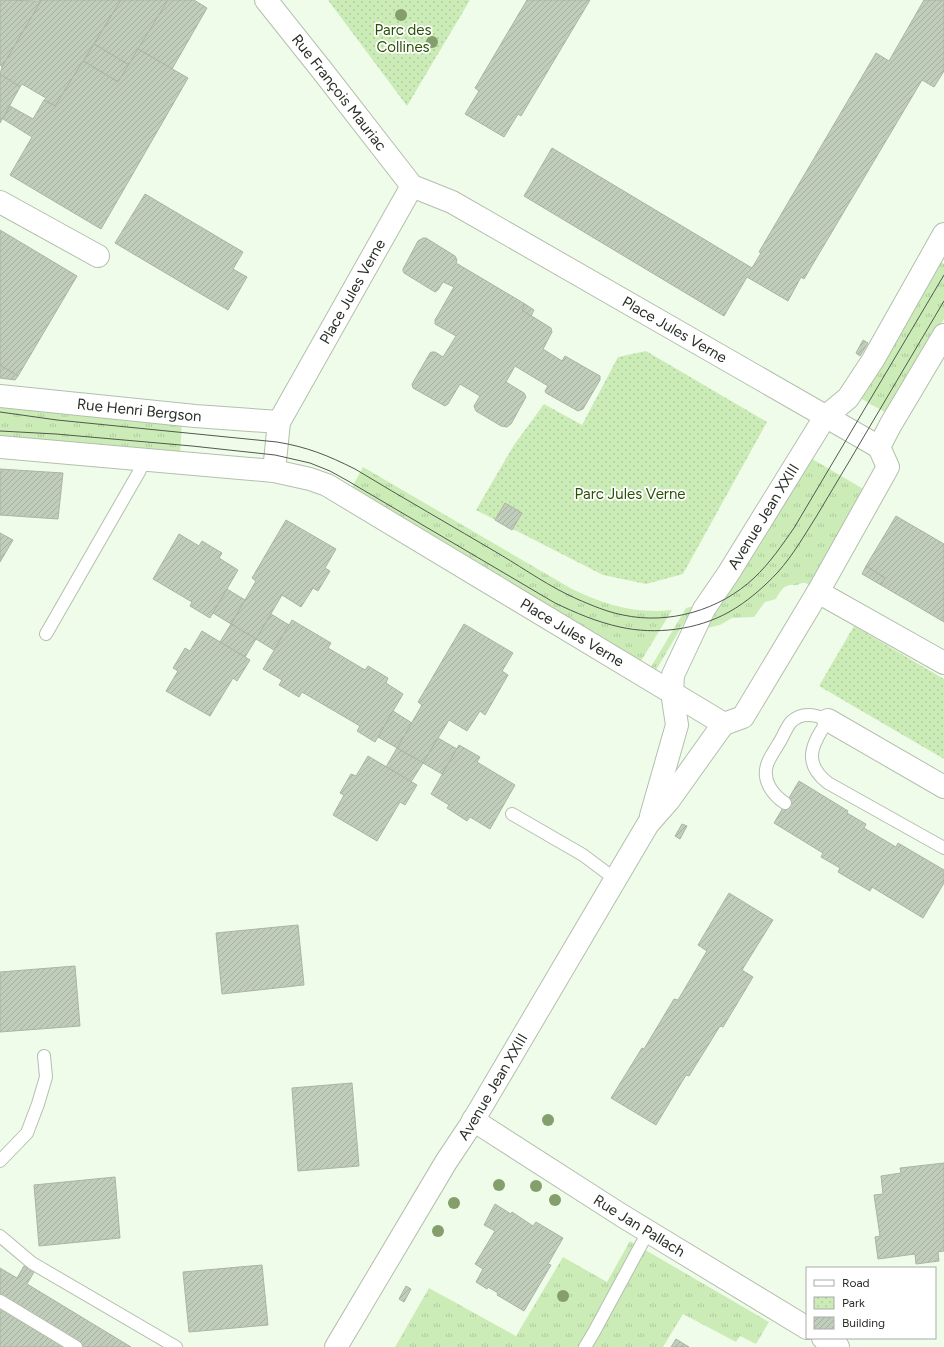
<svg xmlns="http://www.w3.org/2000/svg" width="944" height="1347" font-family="Figtree,sans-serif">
<defs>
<pattern id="grass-tufts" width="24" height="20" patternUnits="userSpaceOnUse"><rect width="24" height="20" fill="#cbecb7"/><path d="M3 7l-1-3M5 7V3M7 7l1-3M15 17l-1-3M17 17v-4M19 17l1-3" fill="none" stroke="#aecb9d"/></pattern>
<pattern id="park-dots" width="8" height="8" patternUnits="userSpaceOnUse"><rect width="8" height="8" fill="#cbecb7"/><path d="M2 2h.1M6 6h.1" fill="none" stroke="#aecb9d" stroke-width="1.8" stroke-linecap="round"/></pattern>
<pattern id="building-hatch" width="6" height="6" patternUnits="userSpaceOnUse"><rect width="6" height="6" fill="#c1cdbb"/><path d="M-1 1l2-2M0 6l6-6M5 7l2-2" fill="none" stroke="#a6b0a1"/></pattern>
</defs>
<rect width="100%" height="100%" fill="#f0fcea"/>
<g fill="url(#grass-tufts)">
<path d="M941,262L944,264V319L888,414L860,398Z"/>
<path d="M0,406L182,423L180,455L0,438Z"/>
<path d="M809,457L865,490L809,585C804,581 802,583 797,585C792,586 795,584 790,585C783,586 779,593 776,599L765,602L754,617L732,618L720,625L707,628Z"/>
<path d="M363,467L572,589C605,605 635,614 672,610L641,661L351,489Z"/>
<path d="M694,606L656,670L651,667L686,608Z"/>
<path d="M630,1241L769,1322L756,1344L740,1336L736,1342L683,1314L663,1347H395L429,1288L516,1336L563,1257L607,1282Z"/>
</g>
<g fill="url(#park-dots)">
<path d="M328,0H470L407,106Z"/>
<path d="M646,351L767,422L683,574L646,584L603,575L476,510L514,445L544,404L582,425L618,357Z"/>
<path d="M854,626L944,679V759L819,686Z"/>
</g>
<g fill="url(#building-hatch)" stroke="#aab5a3">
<path d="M0,0L41,1L2,67L0,65Z"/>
<path d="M39,0H121L55,106L44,100L46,98L22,84L20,87L0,74L2,67L41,1Z"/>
<path d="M121,0H168L129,65L94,44Z"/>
<path d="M168,0H194L207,8L172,69L138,49Z"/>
<path d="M527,0H590L521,116L518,114L504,137L465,114L479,91L475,88Z"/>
<path d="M924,0H944V71L934,87L922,80L804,279L801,277L788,301L747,277L724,316L524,196L552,148L752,268L761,253L759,252L876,53L889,61Z"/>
<path d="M94,44L129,65L118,82L84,61Z"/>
<path d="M138,49L188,78L101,229L10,175L32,137L3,119L10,106L33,119L44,100L55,106L83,61L118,82Z"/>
<path d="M0,74L20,87L0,123Z"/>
<path d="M145,194L243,252L233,269L247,277L228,310L115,243Z"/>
<path d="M0,230L77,276L18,376L0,365Z"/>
<path d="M423,238H426L455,256L457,260L456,263L525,304L522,310L551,328L552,332L543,349L562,361L565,356L600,376V380L583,409L578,411L546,393L545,391L548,386L515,366L506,382L524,393L526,397L511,424L507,427L501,426L476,411L474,406L480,396L460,384L448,404L445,406L413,388L412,384L430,353L432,352H435L443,357L456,336L435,324V320L454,287L443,282L438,290L435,292L404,273L403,271V269L418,241Z"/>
<path d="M525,304L534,310L531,316L522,310Z"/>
<path d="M863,340L868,343L860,356L856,353Z"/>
<path d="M0,365L18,376L15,380L0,378Z"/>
<path d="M0,469L63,473L58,519L0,515Z"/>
<path d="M505,503L522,513L512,530L495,520Z"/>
<path d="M896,516L944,544V622L881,585L885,578L866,566Z"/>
<path d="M286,520L336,549L325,568L330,571L318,591L313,588L301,607L282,595L256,639L231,624L256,581L252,578Z"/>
<path d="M0,533L13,540L0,562Z"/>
<path d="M179,534L199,546L202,541L222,553L219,558L238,570L210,618L190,606L192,602L153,579Z"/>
<path d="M866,566L885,578L881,585L862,574Z"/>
<path d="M227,589L245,600L231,624L213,613Z"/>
<path d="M271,614L289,625L274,650L256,639Z"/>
<path d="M292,620L331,643L328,648L365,670L368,666L388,678L386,683L403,694L375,742L357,731L360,726L302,692L299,697L279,685L282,680L263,669Z"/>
<path d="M231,624L256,639L245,657L220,642Z"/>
<path d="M464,624L513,653L502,671L508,675L485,715L480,711L467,731L449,720L423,763L397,748L422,705L418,702Z"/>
<path d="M202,631L250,660L237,681L233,678L210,716L166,691L178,671L173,668L185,648L190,651Z"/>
<path d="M393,711L412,723L397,748L378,737Z"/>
<path d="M438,738L457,749L442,774L423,763Z"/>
<path d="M459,745L480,757L477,762L515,785L490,829L470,817L467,821L447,808L449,805L431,794Z"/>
<path d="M397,748L423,763L411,782L386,767Z"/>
<path d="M368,756L417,785L405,805L400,802L377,841L333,815L344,795L340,793L351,774L356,776Z"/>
<path d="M799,781L848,811L847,813L866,824L864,828L896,847L898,843L944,870V883L923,918L872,887L870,891L838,872L840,868L821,857L823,853L774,823Z"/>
<path d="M682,824L687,826L680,839L675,836Z"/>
<path d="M729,893L773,920L742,970L753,977L723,1027L720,1026L689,1076L686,1075L656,1125L611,1098L642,1048L644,1049L674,999L678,1000L707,951L698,945Z"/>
<path d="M298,925L304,985L222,994L216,933Z"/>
<path d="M75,966L80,1026L0,1032V972Z"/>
<path d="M352,1083L359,1166L298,1171L292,1088Z"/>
<path d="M944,1163V1251L938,1252L939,1261L916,1264L915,1254L878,1259L875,1237L880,1236L874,1195L883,1194L881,1176L901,1173L900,1168Z"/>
<path d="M115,1177L120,1238L39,1246L34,1185Z"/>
<path d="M495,1204L511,1214L512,1212L533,1226L536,1222L563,1238L548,1264L551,1265L524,1311L497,1295L498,1293L488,1287L487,1289L476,1282L483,1269L475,1264L495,1231L484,1225Z"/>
<path d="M262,1265L268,1325L189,1332L183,1272Z"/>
<path d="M24,1266L34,1272L27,1284L131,1347H0V1268L17,1278Z"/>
<path d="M406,1286L411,1289L404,1302L399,1299Z"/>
<path d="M676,1339L689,1347H671Z"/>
</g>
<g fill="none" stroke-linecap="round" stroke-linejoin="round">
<g stroke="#b4bfad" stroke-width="14">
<g id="lane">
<path d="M46,634L139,472L145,459"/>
<path d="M785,803C773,795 762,781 767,765C769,758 775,750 779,743C783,737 786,728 791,722C802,711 817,715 828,720C813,743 801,762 828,783L944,848"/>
<path d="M512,814L583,855L615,879"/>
<path d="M0,1161L27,1133L38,1104L46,1077L44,1056"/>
<path d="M0,1236L32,1263L176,1347"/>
<path d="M0,1301L76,1347"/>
<path d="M585,1347L594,1332L648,1232"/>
</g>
</g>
<g stroke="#b4bfad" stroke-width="24">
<g id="street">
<path id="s1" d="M266,0L321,69L412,186L452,202L879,447"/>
<path d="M0,202L98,256"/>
<path id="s2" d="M0,396L195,416L279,422"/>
<path id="s3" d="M0,447L274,471L310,479L327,485L724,724"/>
<path d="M879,447L891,424L944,335"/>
<path id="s4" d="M274,471L279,422L412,186"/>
<path d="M818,592L944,663"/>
<path d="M828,720L944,787"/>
<path id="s5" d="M651,816L677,725L672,692L673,675L704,609L728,574L825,417L848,398L873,360L944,234"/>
<path id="s6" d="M473,1120L621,1215L807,1328"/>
<path d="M823,1338L838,1347"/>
<path id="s7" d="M336,1347L446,1162L470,1126L648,824L669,800L719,730L724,724L743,717L818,592L888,467L879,447"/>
</g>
</g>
<use href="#lane" stroke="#fff" stroke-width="12"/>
<use href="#street" stroke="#fff" stroke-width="22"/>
<g stroke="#52584f" stroke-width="1">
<path d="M0,412L57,420L277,442C307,447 327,455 355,469C403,498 452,526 501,555C526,570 550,587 577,599C591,605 607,612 623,615C669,625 720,610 754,578C770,563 782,545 794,528L944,275"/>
<path d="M0,431L56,434L192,446L275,455L310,463L330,471L348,481L555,603C576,613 597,622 620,627C655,635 697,630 729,612C747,602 764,587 778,572C793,555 804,536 816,517C827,498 839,479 850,460C881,407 913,354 944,301"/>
</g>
</g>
<g fill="#849e6c">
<circle cx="401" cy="15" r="6"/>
<circle cx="432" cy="42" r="6"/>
<circle cx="548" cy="1120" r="6"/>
<circle cx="499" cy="1185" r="6"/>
<circle cx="536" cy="1186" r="6"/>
<circle cx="555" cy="1200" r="6"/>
<circle cx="454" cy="1203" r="6"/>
<circle cx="438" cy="1231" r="6"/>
<circle cx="563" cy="1296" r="6"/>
</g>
<g text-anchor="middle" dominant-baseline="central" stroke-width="3.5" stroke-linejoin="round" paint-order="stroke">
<g font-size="15" fill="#2b5104" stroke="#fff">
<text x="403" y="30">Parc des<tspan x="403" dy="17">Collines</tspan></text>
<text x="630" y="494">Parc Jules Verne</text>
</g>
<g font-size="15" fill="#2a2f28" stroke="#fff">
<text stroke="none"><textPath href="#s1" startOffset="118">Rue François Mauriac</textPath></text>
<text stroke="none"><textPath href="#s4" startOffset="199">Place Jules Verne</textPath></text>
<text stroke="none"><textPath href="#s1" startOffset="536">Place Jules Verne</textPath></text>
<text stroke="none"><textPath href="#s2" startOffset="140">Rue Henri Bergson</textPath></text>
<text stroke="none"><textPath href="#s5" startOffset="328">Avenue Jean XXIII</textPath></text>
<text stroke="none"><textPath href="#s3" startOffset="616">Place Jules Verne</textPath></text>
<text stroke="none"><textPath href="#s7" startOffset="304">Avenue Jean XXIII</textPath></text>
<text stroke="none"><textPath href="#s6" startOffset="197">Rue Jan Pallach</textPath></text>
</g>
</g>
<rect x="806" y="1267" width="130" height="72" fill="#ffffff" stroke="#aaaca9"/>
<rect x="814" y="1280" width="20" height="6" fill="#ffffff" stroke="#aaaca9"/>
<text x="842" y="1287" font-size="12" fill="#2a2f28">Road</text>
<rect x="814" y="1297" width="20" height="12" fill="url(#park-dots)" stroke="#aaaca9"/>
<text x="842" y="1307" font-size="12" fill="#2a2f28">Park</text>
<rect x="814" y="1317" width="20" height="12" fill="url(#building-hatch)" stroke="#aaaca9"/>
<text x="842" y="1327" font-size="12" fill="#2a2f28">Building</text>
</svg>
